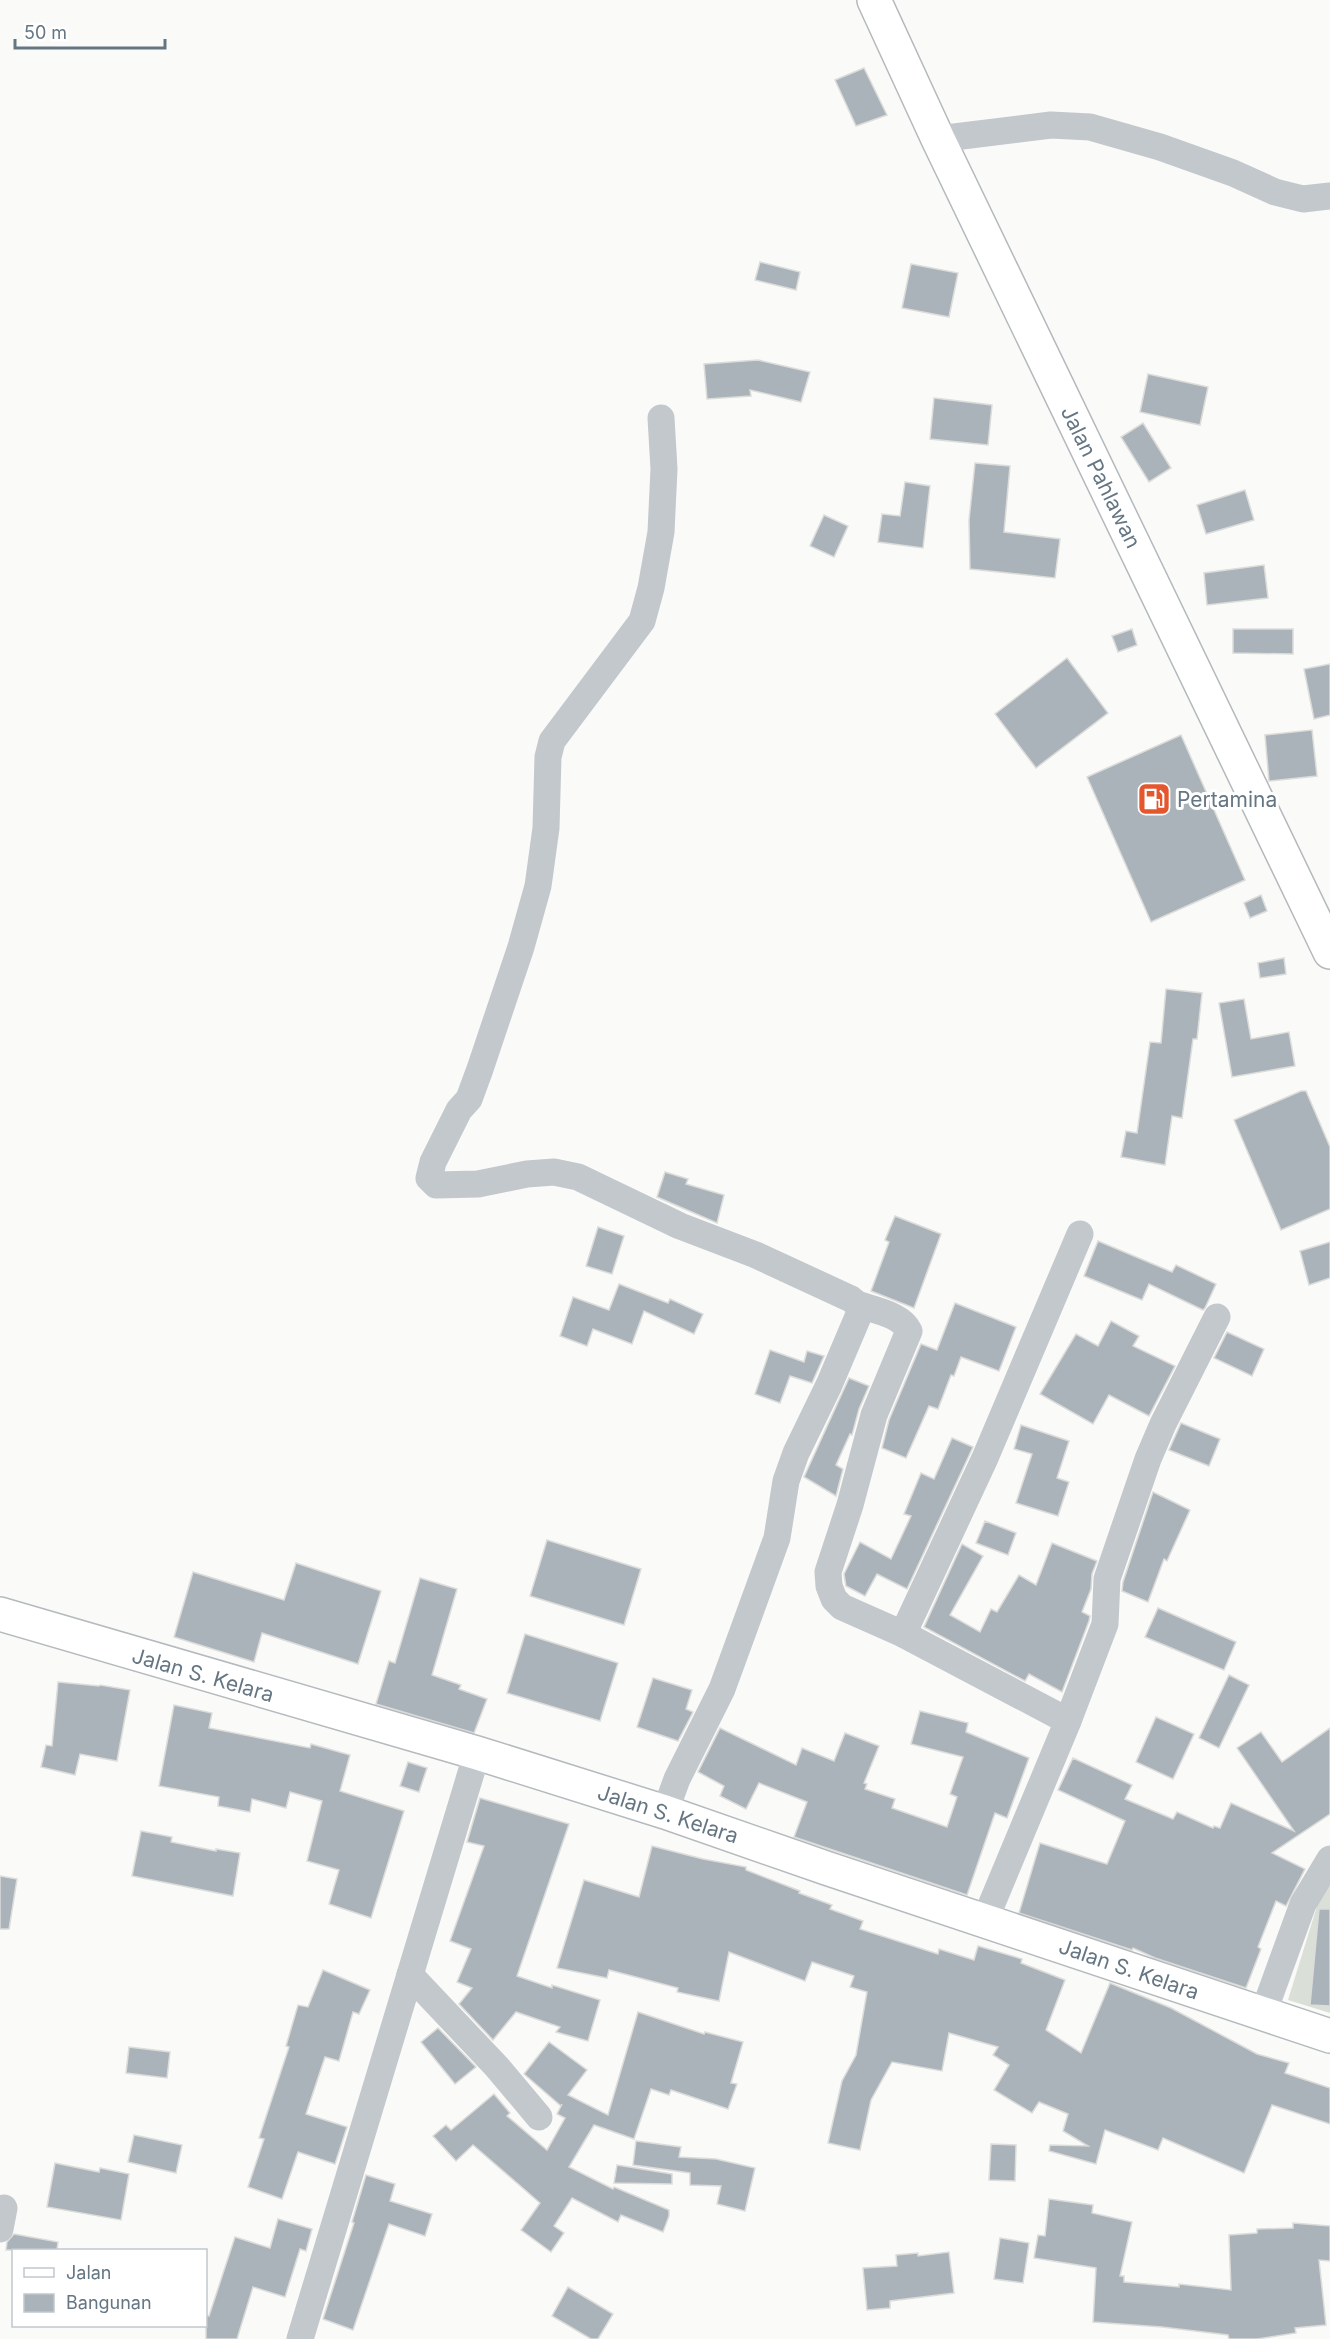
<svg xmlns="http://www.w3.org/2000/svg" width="1330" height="2339" font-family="Inter,sans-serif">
<rect width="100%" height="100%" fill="#fafaf8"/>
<path fill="#dadfd7" d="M1330,1880V2013L1288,2000L1322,1890Z"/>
<g fill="#aab3b9" stroke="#dcdcda" stroke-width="1.5">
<path d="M864,68L887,115L856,126L835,80Z"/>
<path d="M760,262L800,272L796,290L755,280Z"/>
<path d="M911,264L958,273L949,317L902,308Z"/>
<path d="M758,360L810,372L801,402L750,390L751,396L707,399L704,364Z"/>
<path d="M1148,374L1208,387L1200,425L1140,412Z"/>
<path d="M934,398L992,405L988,445L930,439Z"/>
<path d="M1143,423L1171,468L1149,482L1121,437Z"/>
<path d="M975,463L1010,466L1004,532L1060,539L1055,578L970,569L969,520Z"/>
<path d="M905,482L930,486L923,548L878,542L882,514L900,516Z"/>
<path d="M1245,490L1254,520L1206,534L1197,505Z"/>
<path d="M824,515L848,526L834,557L810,546Z"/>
<path d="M1264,565L1268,598L1207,605L1204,573Z"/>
<path d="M1132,629L1137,645L1118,652L1112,636Z"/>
<path d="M1233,629H1293V654L1233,653Z"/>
<path d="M1067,658L1108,713L1036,768L995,714Z"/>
<path d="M1330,664V715L1314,719L1304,669Z"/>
<path d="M1312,730L1317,776L1269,781L1265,735Z"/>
<path d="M1181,735L1245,880L1151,922L1087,777Z"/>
<path d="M1261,895L1267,911L1250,918L1244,903Z"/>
<path d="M1284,958L1286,974L1260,978L1258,963Z"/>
<path d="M1166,989L1202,993L1197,1039H1193L1182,1118L1172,1116L1165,1165L1121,1157L1126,1131L1137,1133L1150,1042L1161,1043Z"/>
<path d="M1244,999L1251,1039L1289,1032L1295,1066L1232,1077L1219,1003Z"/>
<path d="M1301,1091H1306L1330,1147V1209L1281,1230L1234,1120Z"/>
<path d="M665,1172L688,1179L686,1184L724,1195L717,1223L657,1197Z"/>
<path d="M895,1216L941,1234L914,1308L871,1291L889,1242L885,1240Z"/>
<path d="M598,1227L624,1236L612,1274L586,1266Z"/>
<path d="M1098,1241L1172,1272L1176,1265L1216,1284L1205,1308L1203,1310L1149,1284L1142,1300L1084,1276Z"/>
<path d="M1330,1242V1278L1309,1285L1300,1251Z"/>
<path d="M619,1284L668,1303L670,1299L703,1314L694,1334L644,1311L632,1344L593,1329L587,1346L560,1336L573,1297L609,1310Z"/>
<path d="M955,1303L1016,1327L999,1371L961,1357L954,1376L951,1375L938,1409L929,1406L906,1458L882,1448L889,1420L921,1344L937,1350Z"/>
<path d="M1111,1321L1139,1336L1133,1346L1175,1366L1149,1416L1109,1395L1093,1424L1040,1394L1076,1334L1098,1346Z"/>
<path d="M1227,1332L1264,1349L1252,1376L1214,1358Z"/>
<path d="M770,1350L804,1362L807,1351L824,1356L812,1383L790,1376L780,1403L755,1394Z"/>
<path d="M849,1378L869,1386L859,1409L852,1435L850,1434L836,1465L843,1469L836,1496L804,1477Z"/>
<path d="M1181,1423L1220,1439L1209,1466L1169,1450Z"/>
<path d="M1021,1425L1069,1441L1057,1478L1069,1482L1058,1516L1016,1503L1032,1454L1014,1449Z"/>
<path d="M952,1438L973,1447L907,1589L877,1574L865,1596L846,1586L844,1574L860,1542L891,1559L911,1516L904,1514L921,1473L934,1479Z"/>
<path d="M1153,1492L1190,1510L1167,1561L1164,1559L1148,1602L1122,1591L1123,1582Z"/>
<path d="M985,1521L1016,1533L1008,1555L976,1543Z"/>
<path d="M547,1540L641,1569L624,1625L530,1596Z"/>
<path d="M1052,1543L1097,1561L1092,1574L1091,1589L1082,1612L1090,1616L1089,1621L1062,1692L1029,1674L1025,1681L924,1627L962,1544L983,1556L950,1615L980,1632L991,1609L997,1612L1019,1575L1036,1585Z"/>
<path d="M296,1563L381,1591L358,1664L262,1633L254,1662L174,1637L193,1572L284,1600Z"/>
<path d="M420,1578L457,1589L432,1675L461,1685L459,1689L487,1699L474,1733L376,1704L389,1661L395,1663Z"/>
<path d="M1158,1608L1236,1642L1224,1670L1145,1637Z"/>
<path d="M525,1634L618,1663L600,1721L507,1693Z"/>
<path d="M1229,1675L1249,1685L1219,1748L1199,1738Z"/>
<path d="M653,1678L692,1690L686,1709L693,1712L678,1741L637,1727Z"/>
<path d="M58,1682L99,1686L100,1685L130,1690L117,1761L80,1754L75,1775L41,1767L46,1745L52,1746Z"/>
<path d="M174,1705L212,1713L209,1728L310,1748L311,1744L350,1755L340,1791L404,1811L371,1918L329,1904L339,1870L307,1861L322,1801L290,1792L286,1808L252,1799L250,1812L218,1806L219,1797L159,1786Z"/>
<path d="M920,1711L968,1723L966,1732L1029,1758L1007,1818L995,1813L967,1895L794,1837L807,1802L759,1783L746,1809L720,1796L724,1786L698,1772L720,1728L796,1765L802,1748L834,1761L845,1733L879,1746L864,1783L867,1784L865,1789L895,1799L892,1808L947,1827L957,1797L950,1794L963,1757L911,1744Z"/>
<path d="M1156,1717L1194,1734L1173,1779L1136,1762Z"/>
<path d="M1330,1728V1814L1272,1853L1305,1869L1286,1906L1276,1901L1258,1947L1261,1949L1246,1988L1155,1958L1133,1948L1132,1950L1019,1913L1040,1843L1107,1864L1125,1821L1058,1790L1073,1758L1132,1785L1125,1799L1173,1819L1177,1812L1213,1828L1214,1826L1220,1828L1231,1803L1294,1831L1237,1748L1261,1732L1282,1762Z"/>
<path d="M408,1762L427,1768L419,1792L400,1786Z"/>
<path d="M480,1798L569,1824L517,1976L552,1988V1985L600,2000L588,2041L556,2032L560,2027L516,2012L493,2040L459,2004L472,1988L457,1982L471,1949L450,1941L484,1846L467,1842Z"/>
<path d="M141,1831L172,1837L171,1842L216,1851V1849L240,1853L233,1896L132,1876Z"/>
<path d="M652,1846L703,1859L746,1867V1870L800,1891L799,1893L832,1905L830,1909L863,1921L860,1929L938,1954L939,1949L974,1960L978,1946L1022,1959L1021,1963L1065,1980L1046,2030L1081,2053L1110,1983L1171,2008L1257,2054L1289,2063L1285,2073L1330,2088V2124L1272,2105L1244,2173L1163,2138L1158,2150L1105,2130L1096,2164L1049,2151L1050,2145L1088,2146L1063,2131L1068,2114L1039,2102L1032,2113L994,2090L1009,2065L993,2055L998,2047L949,2033L942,2071L892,2062L871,2100L860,2150L828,2143L842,2081L856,2055L867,1992L850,1987L854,1976L812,1962L805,1981L729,1952L719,2001L677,1992L678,1988L609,1970L607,1978L557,1968L584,1880L639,1897Z"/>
<path d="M0,1876L17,1879L9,1929H0Z"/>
<path d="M1319,1909H1330V2006L1310,2005Z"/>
<path d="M323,1970L370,1990L359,2014L353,2012L339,2061L325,2057L306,2114L347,2127L335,2164L298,2152L282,2199L248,2187L264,2139L259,2138L289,2047L286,2046L298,2005L308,2007Z"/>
<path d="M638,2012L704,2034L705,2032L743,2042L731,2083L737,2084L728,2109L671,2090L669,2095L651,2089L634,2139L594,2125L569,2167L613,2189L614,2187L669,2210V2216L663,2232L621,2215L618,2222L572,2198L554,2226L564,2233L551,2252L521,2230L540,2203L473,2145L456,2161L433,2136L446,2125L451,2130L494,2094L510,2113L507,2116L547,2150L565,2118L557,2114L562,2104L561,2106L524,2074L549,2042L587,2070L568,2095L608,2115Z"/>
<path d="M438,2028L476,2067L455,2084L421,2042Z"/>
<path d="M129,2047L170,2052L167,2078L126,2073Z"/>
<path d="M134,2135L182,2145L176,2173L128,2162Z"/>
<path d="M636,2141L681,2147L679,2157L716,2159L755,2168L745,2211L717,2204L721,2186L690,2185V2173L633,2165Z"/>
<path d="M991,2144L1016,2145L1015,2181L989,2180Z"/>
<path d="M55,2163L99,2172L100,2168L129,2174L121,2220L47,2207Z"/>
<path d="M617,2165L672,2174V2184L614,2183Z"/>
<path d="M366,2175L395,2184L390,2201L432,2214L425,2236L389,2224L353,2330L323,2319L354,2223L352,2222Z"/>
<path d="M1049,2199L1093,2205L1092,2213L1132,2222L1120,2276H1124V2282L1179,2287V2284L1231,2290L1229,2235L1257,2233V2229L1293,2228V2223L1330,2226V2261L1319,2260L1326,2325L1295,2328L1296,2333L1257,2339H1229L1228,2335L1162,2327L1093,2322L1096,2268L1034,2258L1038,2235L1045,2236Z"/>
<path d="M278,2219L312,2229L306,2251L300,2249L285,2297L253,2287L237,2339H206V2315L209,2316L235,2237L270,2248Z"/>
<path d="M14,2234L58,2242L57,2250H6L7,2242Z"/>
<path d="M1000,2238L1029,2243L1023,2283L994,2279Z"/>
<path d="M949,2252L954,2293L890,2301V2308L867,2310L863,2268L897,2266L896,2255L918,2253V2256Z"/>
<path d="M568,2287L613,2314L598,2339H591L552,2316Z"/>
</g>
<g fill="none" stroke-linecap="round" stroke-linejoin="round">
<g stroke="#b5babe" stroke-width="36">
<path id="major" d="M0,1614L477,1753L665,1812L826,1868L1330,2036"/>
</g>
<g stroke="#b4b9bd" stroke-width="36">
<path id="highway" d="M874,0L938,139L1330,952"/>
</g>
<g stroke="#c3c8cc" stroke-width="27">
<path d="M938,139L1051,125L1090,127L1160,147L1233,173L1275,192L1303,199L1330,196"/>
<path d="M661,418L664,469L661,532L651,588L642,621L552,741L548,757L546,828L538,886L521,947L480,1069L469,1099L459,1110L433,1162L429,1178L436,1185L478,1184L527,1174L554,1172L578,1177L680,1226L756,1255L851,1299L857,1304L860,1312L829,1385L796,1453L786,1481L777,1538L722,1689L677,1779L665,1812"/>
<path d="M857,1304C873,1310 901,1314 909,1331L874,1415L850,1505L828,1572L829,1586L834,1599L842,1607L903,1634L1068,1721"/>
<path d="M903,1634L985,1458L1080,1234"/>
<path d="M985,1920L1068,1721L1105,1624L1107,1579L1148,1459L1163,1424L1217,1317"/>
<path d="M410,1975L497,2067L539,2117"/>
<path d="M1263,2014L1303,1904L1330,1859"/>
<path d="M0,2229L4,2208"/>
<path d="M300,2339L477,1753"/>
</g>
<use href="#major" stroke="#fff" stroke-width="33"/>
<use href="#highway" stroke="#fff" stroke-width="33"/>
</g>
<defs>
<g id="fuel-square" transform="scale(1.725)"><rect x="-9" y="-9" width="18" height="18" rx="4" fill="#e4572e" stroke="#fff"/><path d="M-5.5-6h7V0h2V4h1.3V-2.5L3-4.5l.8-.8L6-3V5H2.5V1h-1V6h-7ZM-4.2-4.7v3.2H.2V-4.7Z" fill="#fff"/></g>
</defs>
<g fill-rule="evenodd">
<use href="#fuel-square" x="1154" y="799"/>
</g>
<g text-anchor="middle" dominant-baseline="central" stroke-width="6" stroke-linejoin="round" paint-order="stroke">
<g font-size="21" fill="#657683" stroke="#fff">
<text transform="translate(1101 477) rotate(64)">Jalan Pahlawan</text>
<text transform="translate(203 1675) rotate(16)">Jalan S. Kelara</text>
<text transform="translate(668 1814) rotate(18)">Jalan S. Kelara</text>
<text transform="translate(1129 1969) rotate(19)">Jalan S. Kelara</text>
</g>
<g font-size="21" fill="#657683" stroke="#fff" text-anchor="start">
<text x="1177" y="799">Pertamina</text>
</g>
</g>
<rect x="12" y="2249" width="195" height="78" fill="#ffffff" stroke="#c1c8cd" stroke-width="1.5"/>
<rect x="24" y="2268" width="30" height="9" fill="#ffffff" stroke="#c1c8cd" stroke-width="1.5"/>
<text x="66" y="2279" font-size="18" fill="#657683">Jalan</text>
<rect x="24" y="2294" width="30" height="18" fill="#aab3b9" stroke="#c1c8cd" stroke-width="1.5"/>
<text x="66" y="2309" font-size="18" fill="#657683">Bangunan</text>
<path d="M15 39v9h150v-9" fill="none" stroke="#657683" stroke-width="3"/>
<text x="24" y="39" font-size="18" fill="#657683" stroke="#ffffff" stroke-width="4.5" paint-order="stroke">50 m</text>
</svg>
